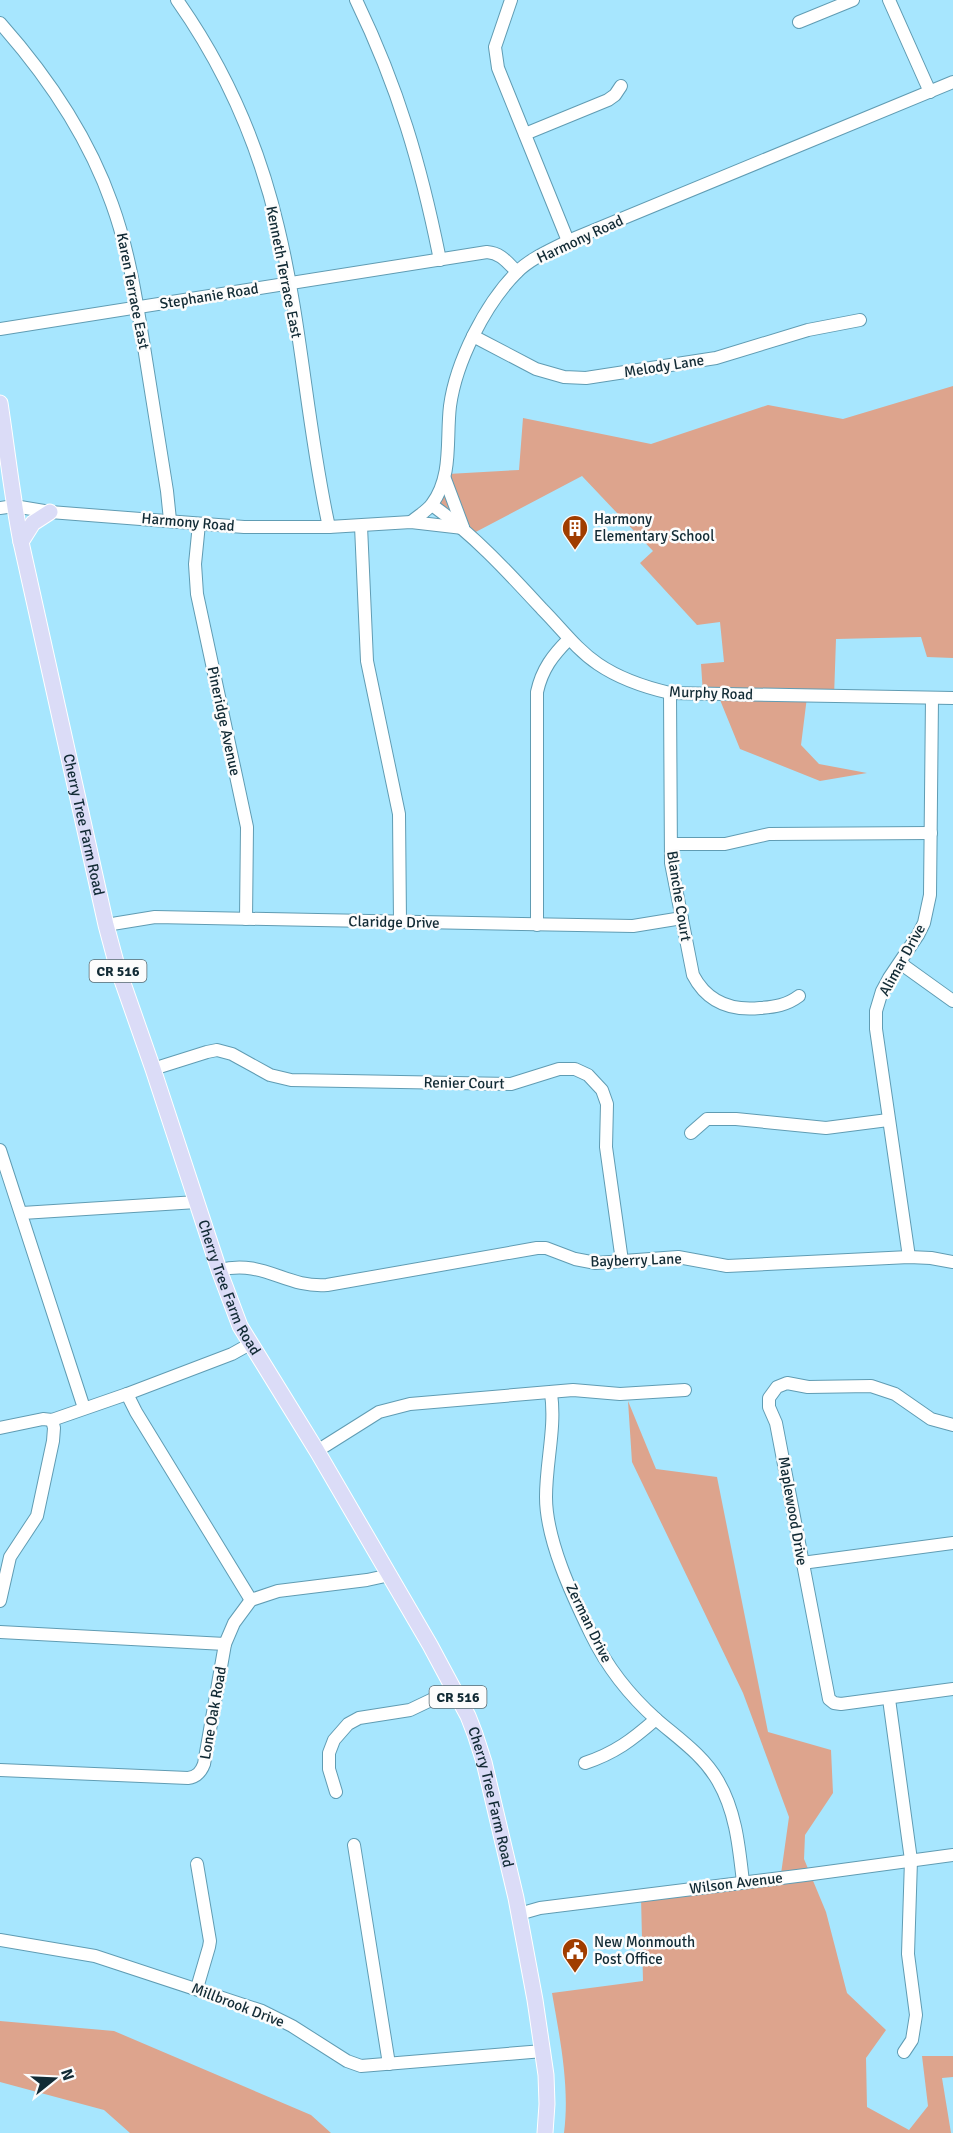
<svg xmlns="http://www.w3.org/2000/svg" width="953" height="2133" font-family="Signika,sans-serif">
<rect width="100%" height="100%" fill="#a7e6fe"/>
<g fill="#dda48d">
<path d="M953,386V658L927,657L921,637L836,639L834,697H807L801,745L819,764L867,773L820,781L740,749L718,695L703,694L701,664L724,662L720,622L697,625L640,563L653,551L582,476L470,535L433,507L448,474L519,470L523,418L651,444L768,405L843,419Z"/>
<path d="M628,1401L656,1469L717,1477L768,1732L831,1750L833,1793L805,1835L804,1859L826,1912L847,1993L886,2030L866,2058L867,2107L909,2130L928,2106L922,2056H953V2077L942,2078L951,2133H564C570,2087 560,2039 552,1993L643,1981L641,1897L780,1881L789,1817L743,1693L632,1462Z"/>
<path d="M0,2021L114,2031L311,2115L331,2133H130L104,2110L0,2082Z"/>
</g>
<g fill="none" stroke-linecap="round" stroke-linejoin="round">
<g stroke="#609cb3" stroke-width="14">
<g id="minor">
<path d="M177,0C225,68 259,146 278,227C302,326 307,428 329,527"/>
<path d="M356,0C398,87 421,165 440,260"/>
<path d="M511,0L495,47L498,68L568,241"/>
<path d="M889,0L930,92"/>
<path d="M799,22L853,0"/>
<path d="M0,23C48,77 88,136 112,204C129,251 136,298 144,347C152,395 159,443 167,491L170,520"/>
<path d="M525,134L608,100L615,95L621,86"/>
<path d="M0,329L487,252C501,253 507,262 517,272"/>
<path d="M473,336L536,369L564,377L586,378L716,358L808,330L860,320"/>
<path d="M445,479L463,527"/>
<path d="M432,505C475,536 506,570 542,609C561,628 576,649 598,664C620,679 644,687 670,693L953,698"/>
<path d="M0,508L14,506L50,512L244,527H329L411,522L463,528"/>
<path d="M411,522C418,516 427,511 432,504C453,476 446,439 450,406C456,362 485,304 517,272C531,258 551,250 568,241L953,82"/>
<path d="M199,524L195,564L197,594L247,827L246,919"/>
<path d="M361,526L367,661L399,814L400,922"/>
<path d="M670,693L671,863L693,975C707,1002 731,1011 760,1008C775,1007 787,1005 799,996"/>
<path d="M671,844H725L769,834L931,833"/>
<path d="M106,925L155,917L633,926L682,918"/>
<path d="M537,925V692C542,669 553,655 569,639"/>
<path d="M900,963L953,1001"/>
<path d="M153,1069L207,1052L217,1050L232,1054L270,1075L291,1080L511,1084L559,1069H575L588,1075L602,1090L607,1104L606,1147L622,1261"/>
<path d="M691,1133L707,1119H736L826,1128L888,1120"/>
<path d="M0,1150L84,1408"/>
<path d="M22,1213L197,1202"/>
<path d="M909,1257L876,1029V1011L882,991L889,978L918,935L924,923L930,895L932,698"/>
<path d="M219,1270C265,1259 284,1288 327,1285L537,1248H546L575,1259L596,1263L678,1257L727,1266L909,1257L931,1258L953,1262"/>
<path d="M551,1393C556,1428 546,1461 546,1497C546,1540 572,1595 591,1634C607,1667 630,1696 657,1720C679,1739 703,1755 718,1781C736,1812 739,1847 743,1882"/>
<path d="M127,1394L136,1412L251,1600"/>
<path d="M953,1425L931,1419L895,1394L871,1386L808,1387L787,1383L777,1387L769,1398V1407L776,1423L829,1699L834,1703L841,1704L953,1689"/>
<path d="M0,1428L43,1419L52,1420L127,1394L232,1354L250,1344"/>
<path d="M317,1451L379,1412L410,1404L573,1390L620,1394L685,1390"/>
<path d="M802,1563L953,1543"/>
<path d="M0,1601L10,1557L37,1516L53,1441L54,1428L52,1420"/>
<path d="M0,1632L225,1644"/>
<path d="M889,1699L911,1860L908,1954L916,2015L912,2040L904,2052"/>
<path d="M585,1763C615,1753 632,1740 656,1719"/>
<path d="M0,1770L188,1778C197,1777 201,1772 204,1764L225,1644L234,1623L251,1600L278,1591L367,1580L390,1575"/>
<path d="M336,1792L329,1769V1753L334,1740L348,1724L359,1718L410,1710L454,1689"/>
<path d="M354,1845L389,2064"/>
<path d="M519,1914L540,1908L805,1875L953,1855"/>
<path d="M0,1940L95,1956L262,2011L292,2026L347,2061L361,2066L543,2051"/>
<path d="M197,1988L209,1947L210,1941L197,1864"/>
</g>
</g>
<g stroke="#fff" stroke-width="17">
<g id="major">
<path id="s1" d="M0,403C7,449 12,496 21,542L106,925L117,966L153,1069L219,1270L240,1326L317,1451L430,1645L468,1716L475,1734L484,1762L516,1898L535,2000L546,2075L547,2104L545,2133"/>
<path d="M21,542L33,523L50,512"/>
</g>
</g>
<use href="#minor" stroke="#fff" stroke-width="12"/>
<use href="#major" stroke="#dbdcf7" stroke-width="15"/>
</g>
<defs>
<g id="building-pin" transform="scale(1.35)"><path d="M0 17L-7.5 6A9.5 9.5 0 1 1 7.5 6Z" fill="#a03d00" stroke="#fcfcfc"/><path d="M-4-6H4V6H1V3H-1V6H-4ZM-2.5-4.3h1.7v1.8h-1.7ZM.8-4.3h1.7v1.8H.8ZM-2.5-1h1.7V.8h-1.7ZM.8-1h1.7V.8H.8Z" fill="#fff"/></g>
<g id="civic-pin" transform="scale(1.35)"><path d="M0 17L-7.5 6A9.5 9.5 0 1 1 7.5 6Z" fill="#a03d00" stroke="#fcfcfc"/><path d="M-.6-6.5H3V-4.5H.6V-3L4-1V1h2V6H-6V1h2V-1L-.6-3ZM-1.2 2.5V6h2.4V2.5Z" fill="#fff"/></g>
</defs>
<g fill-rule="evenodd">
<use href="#building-pin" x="575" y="528"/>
<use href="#civic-pin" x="575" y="1951"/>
</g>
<g text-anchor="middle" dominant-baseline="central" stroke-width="5" stroke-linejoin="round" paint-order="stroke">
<g fill="#fcfcfc" stroke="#586a71" stroke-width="1.5">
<rect x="89.5" y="960" width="57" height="22" rx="4.5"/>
<rect x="429.5" y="1686" width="57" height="22" rx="4.5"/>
</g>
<g font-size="14" font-weight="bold" fill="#122b35">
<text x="118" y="971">CR 516</text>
<text x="458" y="1697">CR 516</text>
</g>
<g font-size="15" fill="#122b35" stroke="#fcfcfc">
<text transform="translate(580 239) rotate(-25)">Harmony Road</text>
<text transform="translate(284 272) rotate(79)">Kenneth Terrace East</text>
<text transform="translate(133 291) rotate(79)">Karen Terrace East</text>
<text transform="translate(209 296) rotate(-9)">Stephanie Road</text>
<text transform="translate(664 366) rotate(-9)">Melody Lane</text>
<text transform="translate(188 522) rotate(5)">Harmony Road</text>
<text transform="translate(711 693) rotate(2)">Murphy Road</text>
<text transform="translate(224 721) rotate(78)">Pineridge Avenue</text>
<text stroke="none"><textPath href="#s1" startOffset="430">Cherry Tree Farm Road</textPath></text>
<text transform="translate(679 896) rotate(81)">Blanche Court</text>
<text transform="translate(394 922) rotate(1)">Claridge Drive</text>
<text transform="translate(902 960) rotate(-61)">Alimar Drive</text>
<text transform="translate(464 1083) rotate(1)">Renier Court</text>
<text transform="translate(636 1260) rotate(-2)">Bayberry Lane</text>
<text stroke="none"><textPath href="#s1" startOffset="916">Cherry Tree Farm Road</textPath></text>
<text transform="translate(793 1511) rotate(80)">Maplewood Drive</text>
<text transform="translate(589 1623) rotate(64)">Zerman Drive</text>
<text transform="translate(213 1713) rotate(-80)">Lone Oak Road</text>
<text stroke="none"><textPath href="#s1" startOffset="1492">Cherry Tree Farm Road</textPath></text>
<text transform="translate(736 1883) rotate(-7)">Wilson Avenue</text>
<text transform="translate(238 2005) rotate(21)">Millbrook Drive</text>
</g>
<g font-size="15" fill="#122b35" stroke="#fcfcfc" text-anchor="start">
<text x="594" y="519">Harmony<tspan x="594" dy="17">Elementary School</tspan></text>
<text x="594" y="1942">New Monmouth<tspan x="594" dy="17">Post Office</tspan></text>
</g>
</g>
<g transform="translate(54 2079) rotate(72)" stroke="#fcfcfc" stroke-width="4.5" paint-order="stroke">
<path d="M0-4.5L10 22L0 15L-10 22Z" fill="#122b35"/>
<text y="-9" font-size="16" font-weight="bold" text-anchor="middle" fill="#122b35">N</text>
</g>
</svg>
